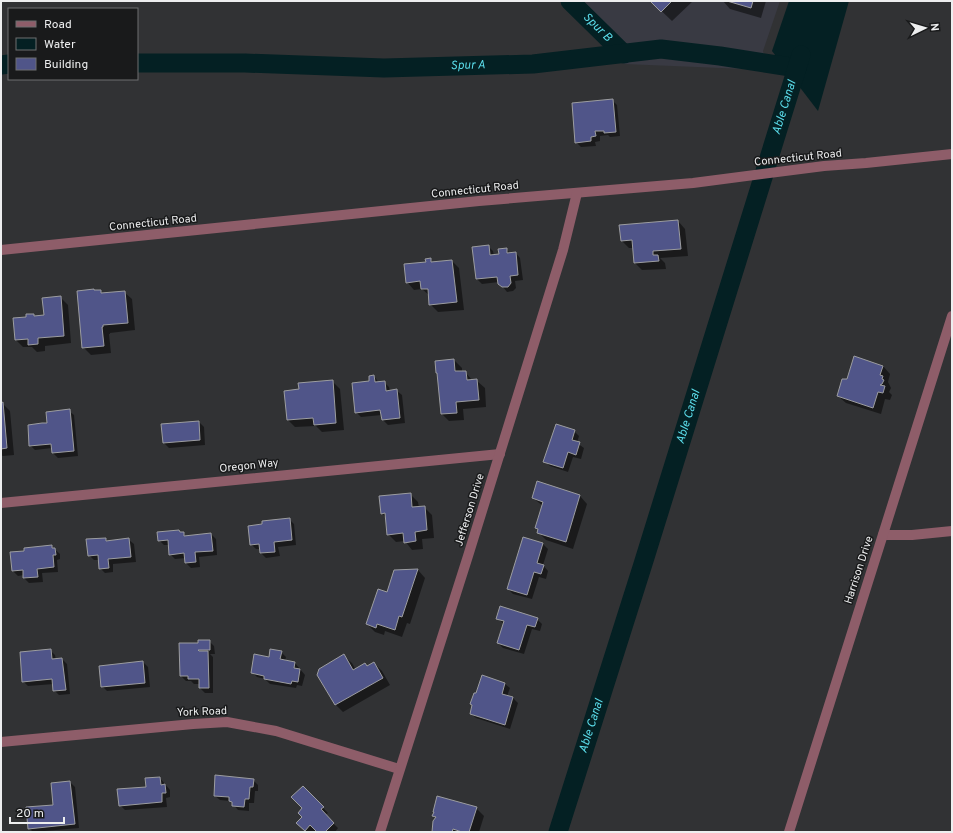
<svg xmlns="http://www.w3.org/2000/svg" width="953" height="833" font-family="Overpass,sans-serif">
<rect width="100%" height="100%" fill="#313234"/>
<path fill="#393a43" d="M560,1H780L763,51L764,55L773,67V70L624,64Z"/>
<path fill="#042023" d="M789,1H849L818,111L772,51Z"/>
<g fill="#0007">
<path d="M651,1H693L672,21Z"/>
<path d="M723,1H766L761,18L730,9Z"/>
<path d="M612,100L617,105L620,136L610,137L608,135L600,136V141L595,142L596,146L581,147L576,142Z"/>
<path d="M678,221L685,229L688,256L660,258L665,263L666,269L642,270L635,263L634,248H629L622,241Z"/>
<path d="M488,246L493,251L494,256L500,255L506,249L511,254L516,253L520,258L523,280L515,281L516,288L513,291L507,292L499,282L482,284L477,279L474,248Z"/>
<path d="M430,259L433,263L452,261L459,268L464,310L438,312L430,304V296L422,289L414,290L407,282Z"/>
<path d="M95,291H100L103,294L124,292L132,299L135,330L110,333V334H109L111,353L91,355L83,347Z"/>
<path d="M60,297L68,305L71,343L45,346V351L37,352L32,347H23L16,340L27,318L33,315L36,317L45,316Z"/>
<path d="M855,357L883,366L890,374L888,382L891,388L889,392L892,395L890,400L885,399L881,414L846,403L838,396L847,379Z"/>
<path d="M454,360L462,368V372H465L473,381H477L485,388L486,407L463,409L464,420L449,421L442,414L438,374L437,373Z"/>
<path d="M374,376L379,383L384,382L389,387L390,391H397L402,395L405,423L388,425L383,420L382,415L361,417L356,412Z"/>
<path d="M332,381L340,389L344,430L322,432L316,426L295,427L288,420L300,390Z"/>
<path d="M2,403L10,411L14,455L3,456L1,455V404Z"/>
<path d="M69,411L74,415L78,456L58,458L53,453L52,448L35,450L30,445L48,425Z"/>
<path d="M199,422L204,427L205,445L169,448L164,443L162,425Z"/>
<path d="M574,431L579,436L577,443L584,448L581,459L573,457L568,472L550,466L545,461Z"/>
<path d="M538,483L580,496L587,504L573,549L546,540L538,532L543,506L533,498Z"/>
<path d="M410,494L418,502L419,508L424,507L432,515L434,538L422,539L423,549L412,550L405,541L396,542L388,534L386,518L382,513Z"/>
<path d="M289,519L294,524L296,545L278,547L280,556L266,558L261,553V549H256L251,544Z"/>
<path d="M179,531L187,537L211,534L216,539L217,555L199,557L200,567L191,568L186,563V558L175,559L170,554L169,545H164L159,540Z"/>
<path d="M106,539L109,542L129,540L134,544L136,562L113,564V572L105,573L100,568L99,560H94L89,555Z"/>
<path d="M543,544L548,549L543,565L548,571L546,579L539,577L532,599L513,594L508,589Z"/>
<path d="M51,546L60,554V559L57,560L58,572L42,573L43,582L29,583L24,578V575L18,576L13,571L25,552Z"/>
<path d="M418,570L425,578L410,624L407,623L402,637L385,631L384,635L375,632L367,624L388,593L395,571Z"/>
<path d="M497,618L537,619L542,624L540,631L532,629L524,654L503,648L498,643L504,624Z"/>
<path d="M209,641L214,646L215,654H210L213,657V693H205L200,688V684H194L191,681H186L181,676L199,644Z"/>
<path d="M50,650L55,655L56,660L62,659L67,664L70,694L59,695L54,690V684L28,686L23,681Z"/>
<path d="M281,652L286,657L285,661L295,663L305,675L302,686L297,685L296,688L270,684L265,679L257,677L252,672L269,658Z"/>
<path d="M344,656L352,663L356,670L367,667L374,663L382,671L390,685L343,712L336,705L318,675Z"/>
<path d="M143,662L148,667L150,687L107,691L102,686Z"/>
<path d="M505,684L510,688L507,696L513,698L518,703L510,729L476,718L471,714L473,706L471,704Z"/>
<path d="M160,778L170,790V797L166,798L167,807L125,810L120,805L147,788Z"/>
<path d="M253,780L258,785V791H255L254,803H249V811L238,810L230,801L220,800L215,796Z"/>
<path d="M70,782L75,787L79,828L33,832L29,828L54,805Z"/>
<path d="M303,787L328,813L325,815L338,828L335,832H318L316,830L314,832H307L298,823L304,817Z"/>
<path d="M476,808L484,816L479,832H433L436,819L434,816Z"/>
</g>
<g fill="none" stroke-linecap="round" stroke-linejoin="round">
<g stroke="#042023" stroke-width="19">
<path id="s1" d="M570,1L624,54"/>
<path id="s2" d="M137,63H245L384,68L533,64L661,49L720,56L797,68"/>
<path d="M1,65L9,64"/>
<path id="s3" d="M558,832L643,564L801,55"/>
</g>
</g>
<g fill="#505589" stroke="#9c9da0">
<path d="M650,1H672L661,12Z"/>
<path d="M727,1H753L751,8Z"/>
<path d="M613,99L616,132L604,133V131H595L596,136L591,137V141L575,143L572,103Z"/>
<path d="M678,220L681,249L653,251V255H658L659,261L634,263L632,240L621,241L619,225Z"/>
<path d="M489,245L490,255L499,254L498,249L507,248V253L516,252L518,275L510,276L511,283L508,287H502L498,284L497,277L476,279L472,247Z"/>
<path d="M431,258V262L452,260L457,302L429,305L428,289H421L420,281L406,283L404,264L426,262L425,259Z"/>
<path d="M94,289V290H101V293L125,291L128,323L103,325V327H102L104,346L82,348L77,291Z"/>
<path d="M61,296L64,336L38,338V344L28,345V339L15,340L13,318L26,317V314H34V316L44,315L42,298Z"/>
<path d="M854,356L883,366L880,375L883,376L882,379L884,380L882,384L880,385L885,386L883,393L878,392L873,408L837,396L842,379H847Z"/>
<path d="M454,359L455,371H466L467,380L477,379L479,400L456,402L457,413L441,414L437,373H436L435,361Z"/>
<path d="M374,375L375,382L385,381L386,391L397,389L400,418L382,420L380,410L355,413L352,383L369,381V376Z"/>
<path d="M333,380L336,423L314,425L313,418L287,420L284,391L299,389L298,383Z"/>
<path d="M3,402L7,448L1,449V403Z"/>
<path d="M70,409L74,451L52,453L51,444L29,446L28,425L42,423H47L46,412Z"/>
<path d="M199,421L200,440L163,443L161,424Z"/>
<path d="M556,424L575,430L572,440L580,442L576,455L568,452L563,468L543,462Z"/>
<path d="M537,481L580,495L566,542L537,533L538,529L535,528L543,502L532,498Z"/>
<path d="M411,493L412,507L425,506L427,530L415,532L416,541L404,543L403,533L387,535L385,513L381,514L379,496Z"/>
<path d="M290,518L292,540L274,542L275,552L260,553L259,544L250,545L248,526L262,524V521Z"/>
<path d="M179,530L180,532H184V536L211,533L213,551L195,552L196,562L185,563L184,553L169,555L168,540L158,541L157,532Z"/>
<path d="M523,537L543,543L537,563L544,565L541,574L534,572L527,595L507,589Z"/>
<path d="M106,538V541L129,538L131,557L108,559L109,568L99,569L98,555L88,556L86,539Z"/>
<path d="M52,545V548H55L56,555H53L54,567L37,569L38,577L23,578V570L12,571L10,552L24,551V548Z"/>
<path d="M418,569L402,617L399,616L395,630L377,624L376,628L366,624L378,589L387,592L394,570Z"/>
<path d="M500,606L538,618L535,627L527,625L519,650L497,643L504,621L496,619Z"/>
<path d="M198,640H210V650H198L199,651H208L209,688H199V679H188V676H180L179,643H198Z"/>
<path d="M51,649L52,659L62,658L66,690L53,691L52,679L22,682L20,652Z"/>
<path d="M270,649L282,651L280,659L295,662L294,668L300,669L298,682L292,681L291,684L264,679V676L251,673L254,654L269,657Z"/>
<path d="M344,654L353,670L365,663L367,666L374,662L383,678L335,705L317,675L319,669Z"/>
<path d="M143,661L145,683L101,687L99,666Z"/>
<path d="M482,675L505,683L502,694L513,697L505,725L470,714L472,705L470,704L474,693H476Z"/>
<path d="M215,775L254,779L253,787H250L249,799H245L244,807L232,806V802L229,801V797L214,796Z"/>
<path d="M160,777L161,785L165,784L166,793H162V802L119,806L117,789L146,787L145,778Z"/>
<path d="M70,781L75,824L28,829L26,807L53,805L51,783Z"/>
<path d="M303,786L324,807L321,809L334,823L325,832H317L310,825L305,831L296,823L302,817L298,813L302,808L291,797Z"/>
<path d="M437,796L477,807L469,832H462L453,829L452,832H432L433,821L436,817L432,816L434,812H433Z"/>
</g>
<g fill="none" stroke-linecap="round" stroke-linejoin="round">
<g stroke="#8e5d69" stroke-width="10">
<path d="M1,250L479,201L693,183L824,166L866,163L952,154"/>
<path d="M1,503L500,454"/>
<path d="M883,535H912L952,531"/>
<path d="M1,742L193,724L227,722L276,731L399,769"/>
<path d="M380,832L468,556L563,250L577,193"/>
<path d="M789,832L952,316"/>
</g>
</g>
<g text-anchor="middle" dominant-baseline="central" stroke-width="3" stroke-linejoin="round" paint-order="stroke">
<g font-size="11" fill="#edeeef" stroke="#191a1b">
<text transform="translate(798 158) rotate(-6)">Connecticut Road</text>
<text transform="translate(475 190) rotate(-6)">Connecticut Road</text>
<text transform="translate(153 223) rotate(-6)">Connecticut Road</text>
<text transform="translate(249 466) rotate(-6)">Oregon Way</text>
<text transform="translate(470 510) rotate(-73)">Jefferson Drive</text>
<text transform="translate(859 570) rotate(-72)">Harrison Drive</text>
<text transform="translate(202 712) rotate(-2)">York Road</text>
</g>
<g font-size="12" font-style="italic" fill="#5bddeb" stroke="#191a1b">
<text stroke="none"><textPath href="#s1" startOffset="38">Spur B</textPath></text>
<text stroke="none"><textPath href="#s2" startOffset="331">Spur A</textPath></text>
<text stroke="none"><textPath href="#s3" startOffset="759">Able Canal</textPath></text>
<text stroke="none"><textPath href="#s3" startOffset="435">Able Canal</textPath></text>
<text stroke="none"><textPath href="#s3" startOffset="111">Able Canal</textPath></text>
</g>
</g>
<rect width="953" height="833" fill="none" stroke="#edeeef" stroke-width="4"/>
<rect x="8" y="8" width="130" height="72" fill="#191a1b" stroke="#6e6f70"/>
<rect x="16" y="21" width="20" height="6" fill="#8e5d69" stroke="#6e6f70"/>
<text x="44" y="28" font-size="12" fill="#edeeef">Road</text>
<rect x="16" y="38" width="20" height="12" fill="#042023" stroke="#6e6f70"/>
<text x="44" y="48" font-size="12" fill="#edeeef">Water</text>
<rect x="16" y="58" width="20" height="12" fill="#505589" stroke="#6e6f70"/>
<text x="44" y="68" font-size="12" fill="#edeeef">Building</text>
<g transform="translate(925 28) rotate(85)" stroke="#191a1b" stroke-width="3" paint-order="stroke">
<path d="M0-3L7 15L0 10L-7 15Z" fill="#edeeef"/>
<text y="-6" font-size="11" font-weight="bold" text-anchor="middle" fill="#edeeef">N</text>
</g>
<path d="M10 817v6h54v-6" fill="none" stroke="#edeeef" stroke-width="2"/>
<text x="16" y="817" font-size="12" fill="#edeeef" stroke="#191a1b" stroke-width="3" paint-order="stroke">20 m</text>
</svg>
